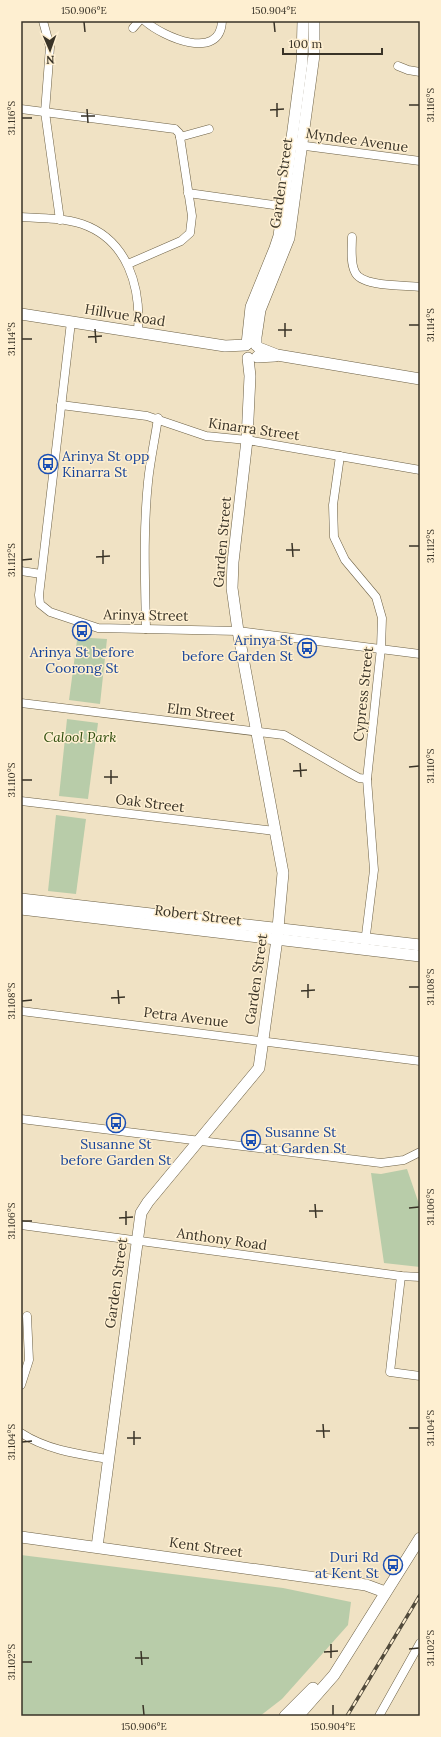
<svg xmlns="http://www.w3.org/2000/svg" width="441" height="1737" font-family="Lora,serif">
<rect width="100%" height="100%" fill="#f0e2c4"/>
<g fill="#b8cca9">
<path d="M78,633L91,638L107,639L100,704L69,700Z"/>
<path d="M67,719L98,723L88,799L59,796Z"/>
<path d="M56,815L86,819L76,894L48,891Z"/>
<path d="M407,1169L420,1207V1267L384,1263L371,1173L381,1174Z"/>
<path d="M21,1555L283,1588L351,1602L348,1625L282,1699L260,1716H21Z"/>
</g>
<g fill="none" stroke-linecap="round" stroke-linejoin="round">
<g stroke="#6c6045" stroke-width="9">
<g id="street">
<path d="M43,21L50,47L45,112L60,220"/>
<path d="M145,21C163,37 220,62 222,21"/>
<path d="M133,28L139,21"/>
<path d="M398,66L408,70L420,72"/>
<path d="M21,109L175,129L179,133L180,137L209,129"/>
<path d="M298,145L420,161"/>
<path d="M188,193L288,207"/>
<path d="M21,217C41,218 63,218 82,224C128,240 141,287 138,331"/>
<path d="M352,237C352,248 350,262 355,272C361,287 405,285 420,287"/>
<path d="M128,264L181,241L190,233L192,216L180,137"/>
<path d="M71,322L39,595L40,604L50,612L98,628L238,631L420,654"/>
<path d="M61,405L147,416L206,436L247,440L420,470"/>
<path d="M340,456L333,505L334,537L345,560L376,597L382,618L381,648L367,779L374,870L365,943"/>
<path d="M21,571L41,574"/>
<path d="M146,629C145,580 143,531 148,482C150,461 155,439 158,418"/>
<path d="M21,703L284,735L348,772L359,778L367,779"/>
<path d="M21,801L275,831"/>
<path d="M21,1011L420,1061"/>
<path d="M21,1119L381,1163L404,1160L420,1152"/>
<path d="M21,1225L401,1276L420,1277"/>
<path d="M401,1276L390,1372L420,1376"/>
<path d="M21,1385L29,1360L27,1316"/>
<path d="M21,1433C47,1450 78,1454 108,1459"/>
<path d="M379,1716L420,1643"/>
</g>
</g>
<g stroke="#6c6045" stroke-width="12">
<g id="secondary">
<path d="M21,314L225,346L246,345"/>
<path d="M247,344L251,307L275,248L279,236L302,62L303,21"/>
<path d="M256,345V337L260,310L289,238L314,55V21"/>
<path d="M259,348L277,355L420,379"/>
<path d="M257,357L275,356"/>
<path d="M21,899L420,945"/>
<path d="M21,909L420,956"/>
<path d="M21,1537L366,1585L385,1592"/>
<path d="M97,1547L141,1213L148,1202L259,1068L277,939L283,873L238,631L232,588L233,562L247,440L250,376L248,358"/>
<path d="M285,1716L313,1688"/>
<path d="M298,1716L334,1675L420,1538"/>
</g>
</g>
<use href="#street" stroke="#fff" stroke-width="8"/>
<use href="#secondary" stroke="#fff" stroke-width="11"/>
<g stroke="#514a3b" stroke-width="3.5">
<path id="rail" d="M347,1716L420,1595"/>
</g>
<use href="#rail" stroke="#feefd1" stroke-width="2" stroke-dasharray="6" stroke-linecap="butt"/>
</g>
<path fill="none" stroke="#393327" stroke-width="1.5" d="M84,22L85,32M274,22L275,32M277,103V117M409,105H419M87,109L88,123M270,110L284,109M81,116H95M22,118H32M285,323V337M409,325H419M95,329L96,343M278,330H292M88,337L102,336M22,339H32M292,543L293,557M409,546H419M103,550V564M286,550H300M96,557L110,556M22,560L32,559M300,763L301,777M409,767L419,766M111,770V784M293,771L307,770M104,777H118M22,780H32M308,984V998M409,987H419M118,990L119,1004M301,991L315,990M111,998L125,997M22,1001L32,1000M315,1204L316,1218M409,1208L419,1207M126,1211V1225M309,1211H323M119,1218L133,1217M22,1221H32M323,1424L324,1438M409,1428H419M134,1431V1445M316,1431H330M127,1438H141M22,1442L32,1441M331,1644V1658M409,1649L419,1648M141,1651L142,1665M324,1652L338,1651M135,1658H149M22,1662H32M143,1705L144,1715M333,1705V1715"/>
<defs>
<g id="bus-ring" transform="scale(1)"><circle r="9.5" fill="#feefd1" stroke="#1a4fb4" stroke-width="1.5"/><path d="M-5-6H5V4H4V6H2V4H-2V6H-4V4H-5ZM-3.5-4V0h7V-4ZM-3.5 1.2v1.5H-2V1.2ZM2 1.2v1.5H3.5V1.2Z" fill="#1a4fb4"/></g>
</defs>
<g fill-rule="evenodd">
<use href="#bus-ring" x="48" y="464"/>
<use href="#bus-ring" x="82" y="631"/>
<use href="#bus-ring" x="307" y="648"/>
<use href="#bus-ring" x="116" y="1123"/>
<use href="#bus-ring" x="251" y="1140"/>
<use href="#bus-ring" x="393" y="1565"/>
</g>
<g text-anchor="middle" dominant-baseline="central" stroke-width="3" stroke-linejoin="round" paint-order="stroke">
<g font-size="14" fill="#393327" stroke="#feefd1">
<text transform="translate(357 140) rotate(8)">Myndee Avenue</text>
<text transform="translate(281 183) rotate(-82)">Garden Street</text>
<text transform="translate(125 315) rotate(9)">Hillvue Road</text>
<text transform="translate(254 429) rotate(8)">Kinarra Street</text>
<text transform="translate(222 542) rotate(-85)">Garden Street</text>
<text transform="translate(146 615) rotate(1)">Arinya Street</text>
<text transform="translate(363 694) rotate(-84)">Cypress Street</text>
<text transform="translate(201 712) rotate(7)">Elm Street</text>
<text transform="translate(150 803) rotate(7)">Oak Street</text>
<text transform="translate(198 915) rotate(7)">Robert Street</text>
<text transform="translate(256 979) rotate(-82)">Garden Street</text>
<text transform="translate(186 1017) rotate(7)">Petra Avenue</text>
<text transform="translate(222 1239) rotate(8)">Anthony Road</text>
<text transform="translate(116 1283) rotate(-82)">Garden Street</text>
<text transform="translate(206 1547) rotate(8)">Kent Street</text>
</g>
<g font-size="14" fill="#164399" stroke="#feefd1" text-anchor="start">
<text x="62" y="456">Arinya St opp<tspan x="62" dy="16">Kinarra St</tspan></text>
<text x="293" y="640" text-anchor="end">Arinya St<tspan x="293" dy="16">before Garden St</tspan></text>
<text x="82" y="652" text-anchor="middle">Arinya St before<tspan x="82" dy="16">Coorong St</tspan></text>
<text x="265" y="1132">Susanne St<tspan x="265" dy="16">at Garden St</tspan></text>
<text x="116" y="1144" text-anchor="middle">Susanne St<tspan x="116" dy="16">before Garden St</tspan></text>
<text x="379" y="1557" text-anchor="end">Duri Rd<tspan x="379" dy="16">at Kent St</tspan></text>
</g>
<g font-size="14" font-style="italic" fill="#2f4e0e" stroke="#feefd1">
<text x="80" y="737">Calool Park</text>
</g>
</g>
<rect width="441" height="1737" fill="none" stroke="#feefd1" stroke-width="44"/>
<g transform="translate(50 50) rotate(178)" stroke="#feefd1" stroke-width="3" paint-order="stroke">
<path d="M0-3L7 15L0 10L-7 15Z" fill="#393327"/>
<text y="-6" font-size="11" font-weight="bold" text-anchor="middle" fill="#393327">N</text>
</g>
<path d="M283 48v6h99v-6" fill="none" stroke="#393327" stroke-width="2"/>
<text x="289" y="48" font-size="12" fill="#393327" stroke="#feefd1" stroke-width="3" paint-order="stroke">100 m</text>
<rect x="22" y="22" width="397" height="1693" fill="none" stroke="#393327" stroke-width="1.5"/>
<g font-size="10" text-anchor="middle" fill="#393327">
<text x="84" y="14">150.906°E</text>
<text x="274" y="14">150.904°E</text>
<text transform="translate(430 105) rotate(-90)" y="4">31.116°S</text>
<text transform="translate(11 118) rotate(-90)" y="4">31.116°S</text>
<text transform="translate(430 325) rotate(-90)" y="4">31.114°S</text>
<text transform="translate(11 339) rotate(-90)" y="4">31.114°S</text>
<text transform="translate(430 546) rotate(-90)" y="4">31.112°S</text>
<text transform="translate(11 560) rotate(-90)" y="4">31.112°S</text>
<text transform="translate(430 766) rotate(-90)" y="4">31.110°S</text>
<text transform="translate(11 780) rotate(-90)" y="4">31.110°S</text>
<text transform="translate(430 987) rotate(-90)" y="4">31.108°S</text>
<text transform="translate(11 1001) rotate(-90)" y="4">31.108°S</text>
<text transform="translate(430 1207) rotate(-90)" y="4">31.106°S</text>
<text transform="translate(11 1221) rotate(-90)" y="4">31.106°S</text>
<text transform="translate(430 1428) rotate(-90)" y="4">31.104°S</text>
<text transform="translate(11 1442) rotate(-90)" y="4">31.104°S</text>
<text transform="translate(430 1648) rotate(-90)" y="4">31.102°S</text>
<text transform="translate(11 1662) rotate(-90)" y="4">31.102°S</text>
<text x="144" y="1730">150.906°E</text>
<text x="333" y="1730">150.904°E</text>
</g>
</svg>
